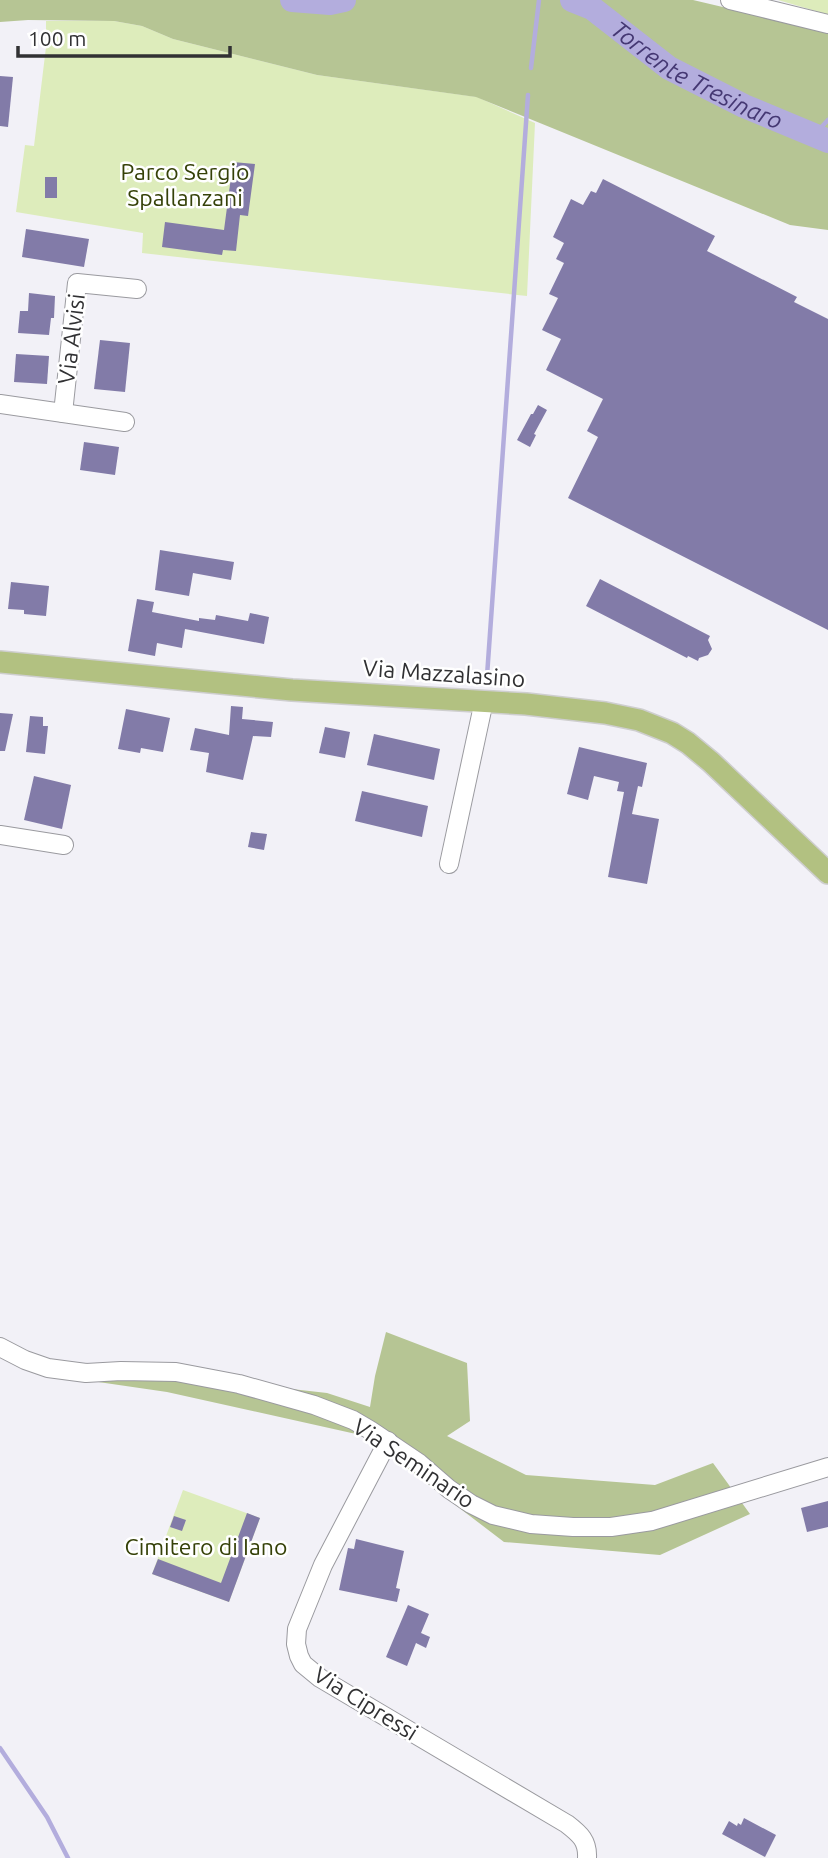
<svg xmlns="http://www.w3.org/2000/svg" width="828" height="1858" font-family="Ubuntu,sans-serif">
<rect width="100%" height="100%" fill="#f2f1f7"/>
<g fill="#ddecbb">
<path d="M778,0H828V15L826,14Z"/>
<path d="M46,21H114L142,26L173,39L317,75L477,97L535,123L527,296L142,253L143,233L16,212L25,145L34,146L46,47Z"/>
<path d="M183,1490L260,1518L229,1602L152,1574Z"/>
</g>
<g fill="#b6c594">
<path d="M0,0H693L828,32V230L790,225L476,97L317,75L173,39L142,26L114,21L28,20L0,22Z"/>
<path d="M386,1332L467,1363L470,1421L447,1436L526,1475L655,1485L713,1463L750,1514L660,1555L504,1542L365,1436L167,1392L57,1376H176L327,1393L370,1407L375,1376Z"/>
</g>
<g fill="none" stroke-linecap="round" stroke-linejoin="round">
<g stroke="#b3addd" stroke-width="4.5">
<path d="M531,68L539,0"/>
<path d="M814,135L828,120"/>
<path d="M487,676L528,95"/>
<path d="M0,1748L47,1817L68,1858"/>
</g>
<g stroke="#b3addd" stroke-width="24">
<path d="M292,0L330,3L344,0"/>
<path id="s1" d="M572,0L592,8L669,68L744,106L828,141"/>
</g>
</g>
<g fill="#827ba8">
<path d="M0,76L13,77L8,127L0,126Z"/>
<path d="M233,162L255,164L248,216L240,215L236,251L223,250L222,255L162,247L165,222L224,230Z"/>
<rect x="45" y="177" width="12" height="21"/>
<path d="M603,179L715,236L707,251L797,297L794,302L828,319V630L568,498L598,437L587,431L603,399L546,370L561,339L542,330L558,298L549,294L564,263L556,259L564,243L553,237L571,199L583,205L591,191L596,193Z"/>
<path d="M26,229L89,239L84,267L22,257Z"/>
<path d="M29,293L55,296L54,318H51L49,335L18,333L20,311H28Z"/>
<path d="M100,340L130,343L125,392L94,389Z"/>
<path d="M16,354L49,356L47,384L14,382Z"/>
<path d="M538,405L547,410L534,434L536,435L530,447L517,440L531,414H533Z"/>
<path d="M84,442L119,447L115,475L80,470Z"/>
<path d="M160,550L234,562L231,580L193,573L189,596L155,590Z"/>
<path d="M600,579L710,636L708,640L712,649L708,655L699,658L698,661L688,656L687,658L586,606Z"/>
<path d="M11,582L49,586L46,616L24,614V610L8,609Z"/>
<path d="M137,599L154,602L152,612L199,621V618L215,620L216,615L248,621L250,613L269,617L264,644L185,629L182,648L157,643L155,656L128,651Z"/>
<path d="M231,706L243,707L242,719L273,722L271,737L253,736L243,780L206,772L209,753L190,750L195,728L229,735Z"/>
<path d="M126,709L170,718L163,752L141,748L140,753L118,749Z"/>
<path d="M0,713L13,714L5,751H0Z"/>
<path d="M30,716L43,717V726H48L45,754L26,752Z"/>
<path d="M325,727L350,732L345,758L319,753Z"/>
<path d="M374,734L440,749L434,780L367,765Z"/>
<path d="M579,747L647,763L642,787L638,786L632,814L659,819L647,884L608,877L624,792L617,791L619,782L594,776L588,800L567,794Z"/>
<path d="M34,776L71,785L62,829L24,820Z"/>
<path d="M362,791L428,806L422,837L355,821Z"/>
<path d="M251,832L267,834L264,850L248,847Z"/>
<path d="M828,1501V1527L807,1532L801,1508Z"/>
<path d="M247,1513L260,1518L229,1602L152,1574L158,1559L221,1583Z"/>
<path d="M174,1516L186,1520L182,1531L170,1527Z"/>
<path d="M356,1539L404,1551L396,1588L400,1589L397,1602L339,1590L348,1548L354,1549Z"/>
<path d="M408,1605L429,1614L421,1633L430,1637L426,1648L416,1643L407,1666L386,1657Z"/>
<path d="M744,1818L776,1835L765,1857L722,1834L729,1821L737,1826L738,1823L741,1825Z"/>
</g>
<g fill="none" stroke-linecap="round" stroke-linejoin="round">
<g stroke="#9a9a9f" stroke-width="20">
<g id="minor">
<path d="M730,0L828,24"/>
<path d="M0,404L125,422"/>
<path d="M63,413L77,283L137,289"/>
<path d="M0,835L64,845"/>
<path d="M449,864L484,701"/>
<path d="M0,1347L25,1360L48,1368L86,1373L121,1371L176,1372L239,1384L314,1405L353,1420L370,1430L419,1463L449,1489L471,1504L493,1515L531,1524L573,1527H611L652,1521L828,1467"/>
<path d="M388,1441L323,1565L297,1629L296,1644L299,1656L303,1664L320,1678L567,1824C580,1834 588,1841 587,1858"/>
</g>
</g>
<g stroke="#cecece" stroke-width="24">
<path id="major" d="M0,662L292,690L526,704L605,713L639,720L672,733L688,743L711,762L828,873"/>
</g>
<use href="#minor" stroke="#fff" stroke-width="18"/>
<use href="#major" stroke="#b2c181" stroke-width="21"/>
</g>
<g text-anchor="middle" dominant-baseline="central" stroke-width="5" stroke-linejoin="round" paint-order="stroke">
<g font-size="23" fill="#354108" stroke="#fff">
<text x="185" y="171">Parco Sergio<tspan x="185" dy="26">Spallanzani</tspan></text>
<text x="206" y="1546">Cimitero di Iano</text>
</g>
<g font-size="23" fill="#313133" stroke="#fff">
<text transform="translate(71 339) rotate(-83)">Via Alvisi</text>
<text transform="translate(444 673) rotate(4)">Via Mazzalasino</text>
<text transform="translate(414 1463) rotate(34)">Via Seminario</text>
<text transform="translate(366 1703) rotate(32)">Via Cipressi</text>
</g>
<g font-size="24" font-style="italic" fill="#453873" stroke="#fff">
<text stroke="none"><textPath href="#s1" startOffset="147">Torrente Tresinaro</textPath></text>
</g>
</g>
<path d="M18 46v10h212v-10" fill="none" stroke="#313133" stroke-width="3.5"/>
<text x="28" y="46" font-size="21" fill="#313133" stroke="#ffffff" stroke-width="5" paint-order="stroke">100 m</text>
</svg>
